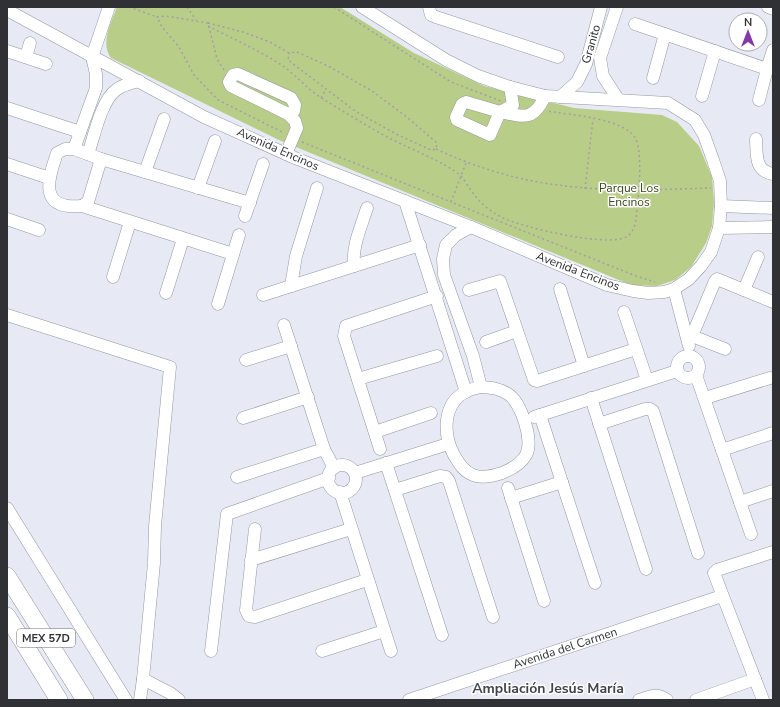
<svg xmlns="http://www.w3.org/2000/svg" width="780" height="707" font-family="'Nunito Sans',sans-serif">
<rect width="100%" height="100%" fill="#e7eaf4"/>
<path fill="#b8ce88" d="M117,7H340L414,53L484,86L574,108L662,115L677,122L699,146L712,177L714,202L712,226L706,243L691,267L675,280L657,286L631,285L279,140L111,58C100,43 111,23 117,7Z"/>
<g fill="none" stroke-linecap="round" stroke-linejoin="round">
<g stroke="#9497a0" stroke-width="13">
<g id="minor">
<path d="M429,7L431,15L436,17L558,57"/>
<path d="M617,7L600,58L603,76L618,99"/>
<path d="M768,7L773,9"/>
<path d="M7,10L204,117L295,158L471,227L607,285L633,291L648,293L664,292L674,289L689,279L701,266L711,252L719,228L721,206L720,181L713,160L704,135L695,120L668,103L545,96L510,87L478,76L446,60L362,7"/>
<path d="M635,24L767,69L773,50"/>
<path d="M7,51L46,64"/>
<path d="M26,57L30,43"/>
<path d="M653,78L665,34"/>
<path d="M510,87L513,105L500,112C524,117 534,121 545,96"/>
<path d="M702,96L715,51"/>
<path d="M560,97L577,82L586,64L601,7"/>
<path d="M759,100L767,69"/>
<path d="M466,102L500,112L490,135L457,120L456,117L462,104Z"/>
<path d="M7,108L80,132"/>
<path d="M756,139C757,154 754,171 773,174"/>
<path d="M74,149L96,88V74L92,57L109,7"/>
<path d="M88,154C94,137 101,101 116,90C122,85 131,83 139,81"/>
<path d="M286,154L297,128L295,121L288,114L231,86L229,82L233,75L238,74L291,98L295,105L294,111"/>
<path d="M7,164L49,178"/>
<path d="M145,172L164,119"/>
<path d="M198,188L215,141"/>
<path d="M405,201L466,392"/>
<path d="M82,206L88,202L101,159"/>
<path d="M721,206L773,208"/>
<path d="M245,216L263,164"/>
<path d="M7,219L39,230"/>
<path d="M471,227L456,235L446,245L443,259L444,275L473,356L481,387"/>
<path d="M719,228L773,227"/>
<path d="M233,254L82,206C38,210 48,180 57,153L65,149H74L101,159L250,203"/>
<path d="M354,266C352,246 361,227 367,208"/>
<path d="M113,277L130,222"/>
<path d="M291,286L296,256L317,188"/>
<path d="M560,289L584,366"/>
<path d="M674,289L689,346"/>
<path d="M469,290L500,281L534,380L537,381L636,349"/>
<path d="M744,290L758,257"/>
<path d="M166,293L183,239"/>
<path d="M263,295L420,245"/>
<path d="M218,304L239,235"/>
<path d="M624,312L647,380"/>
<path d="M7,315L170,367L155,526L154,563L143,679L140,700"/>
<path d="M284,325L324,449L334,468"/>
<path d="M692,336L725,349"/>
<path d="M688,340L692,336L715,281L717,279L773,302"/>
<path d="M486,342L517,331"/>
<circle cx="688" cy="367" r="11"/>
<path d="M246,360L291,346"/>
<path d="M696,375L751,534"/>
<path d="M358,379L437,356"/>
<path d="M481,387C491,388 499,388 508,394C521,402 534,441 526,455C521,464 512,469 502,473C493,476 482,479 473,475C463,471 459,463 454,455C443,435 442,403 467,391C471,389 477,388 481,387Z"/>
<path d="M591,398L646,569"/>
<path d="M705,398L770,378"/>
<path d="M540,415L595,583"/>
<path d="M534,417L677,371"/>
<path d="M243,418L308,397"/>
<path d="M599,424L645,409H650L653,411L698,553"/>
<path d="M375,432L431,413"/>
<path d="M380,449L344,336L346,326L437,296"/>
<path d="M722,450L773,433"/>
<path d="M386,463L442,635"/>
<circle cx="342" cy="479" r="14"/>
<path d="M355,473L448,444"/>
<path d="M237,477L324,449"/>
<path d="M508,488L544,601"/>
<path d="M395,490L440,476L446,477L449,481L493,617"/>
<path d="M340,492L391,651"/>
<path d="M511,498L562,482"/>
<path d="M740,502L773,491"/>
<path d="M7,508L126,700"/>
<path d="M255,529L246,610L249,616L255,617L367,580"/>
<path d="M251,560L351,529"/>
<path d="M211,651L227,514L329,478"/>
<path d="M322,651L384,631"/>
<path d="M143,679L170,693L179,700"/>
<path d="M409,700L722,596"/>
<path d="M639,700C649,697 657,692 667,700"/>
<path d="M696,700L755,679"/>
<path d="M763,700L714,573L717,570L773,552"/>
</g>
</g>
<g stroke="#9497a0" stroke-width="18">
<g id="highway">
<path d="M7,576L85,700"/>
<path d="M7,616L59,700"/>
</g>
</g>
<g stroke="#9ea0a8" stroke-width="1.5" stroke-dasharray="2 3" stroke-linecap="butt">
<path d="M129,7L157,17"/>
<path d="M187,7L196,20"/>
<path d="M334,7L451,82L501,101"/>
<path d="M208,23L243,32L270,42L289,53L297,52L328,66L372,91L408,118L437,143L436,149L431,150L398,135L355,111L288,60L289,53"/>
<path d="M208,26C234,39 260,51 283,66C297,76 308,90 323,99C346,113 370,128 393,140C413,150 444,162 460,175C464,179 467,185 470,189C479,202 489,211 503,218C522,227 614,250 629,235C636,228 636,219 637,210C639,192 642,159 637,142C630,118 569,115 547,111"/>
<path d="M224,70L217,59L208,23L166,16L157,17L162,27L179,47L194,75L218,100L284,133"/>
<path d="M321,98L326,89"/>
<path d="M302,142L451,202"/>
<path d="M436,149C505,181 561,189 635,190"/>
<path d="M466,163L451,202L636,276L655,282"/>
<path d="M585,189L593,119"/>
<path d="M645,190L711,188"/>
</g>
<use href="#minor" stroke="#fff" stroke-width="12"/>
<use href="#highway" stroke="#fff" stroke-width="17"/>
<path stroke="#9ea0a8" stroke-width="1.5" stroke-dasharray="2 3" stroke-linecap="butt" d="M635,190H645"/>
</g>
<g text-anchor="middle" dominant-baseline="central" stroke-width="3" stroke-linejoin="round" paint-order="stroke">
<rect fill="#fff" stroke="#6e6f72" stroke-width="1" x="17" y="629" width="58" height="18" rx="3"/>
<g font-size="11" font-weight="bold" fill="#303135">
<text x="46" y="638">MEX 57D</text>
</g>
<g font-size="12" fill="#303135" stroke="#fff">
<text transform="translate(591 44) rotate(-74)">Granito</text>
<text transform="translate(278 149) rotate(24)">Avenida Encinos</text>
<text transform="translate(578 271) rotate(21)">Avenida Encinos</text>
<text transform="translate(565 648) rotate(-18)">Avenida del Carmen</text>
</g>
<g font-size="12" fill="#39441c" stroke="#fff">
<text x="629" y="188">Parque Los<tspan x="629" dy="14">Encinos</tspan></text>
</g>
<g font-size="14" font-weight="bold" fill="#42444d" stroke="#fff">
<text x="548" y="688">Ampliación Jesús María</text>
</g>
</g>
<rect width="780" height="707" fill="none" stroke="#303135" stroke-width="16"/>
<g transform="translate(748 32)"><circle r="19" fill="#ffffff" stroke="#acadae"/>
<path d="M0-3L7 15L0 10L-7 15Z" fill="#8538a8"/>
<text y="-6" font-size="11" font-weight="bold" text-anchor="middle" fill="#303135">N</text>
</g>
</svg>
